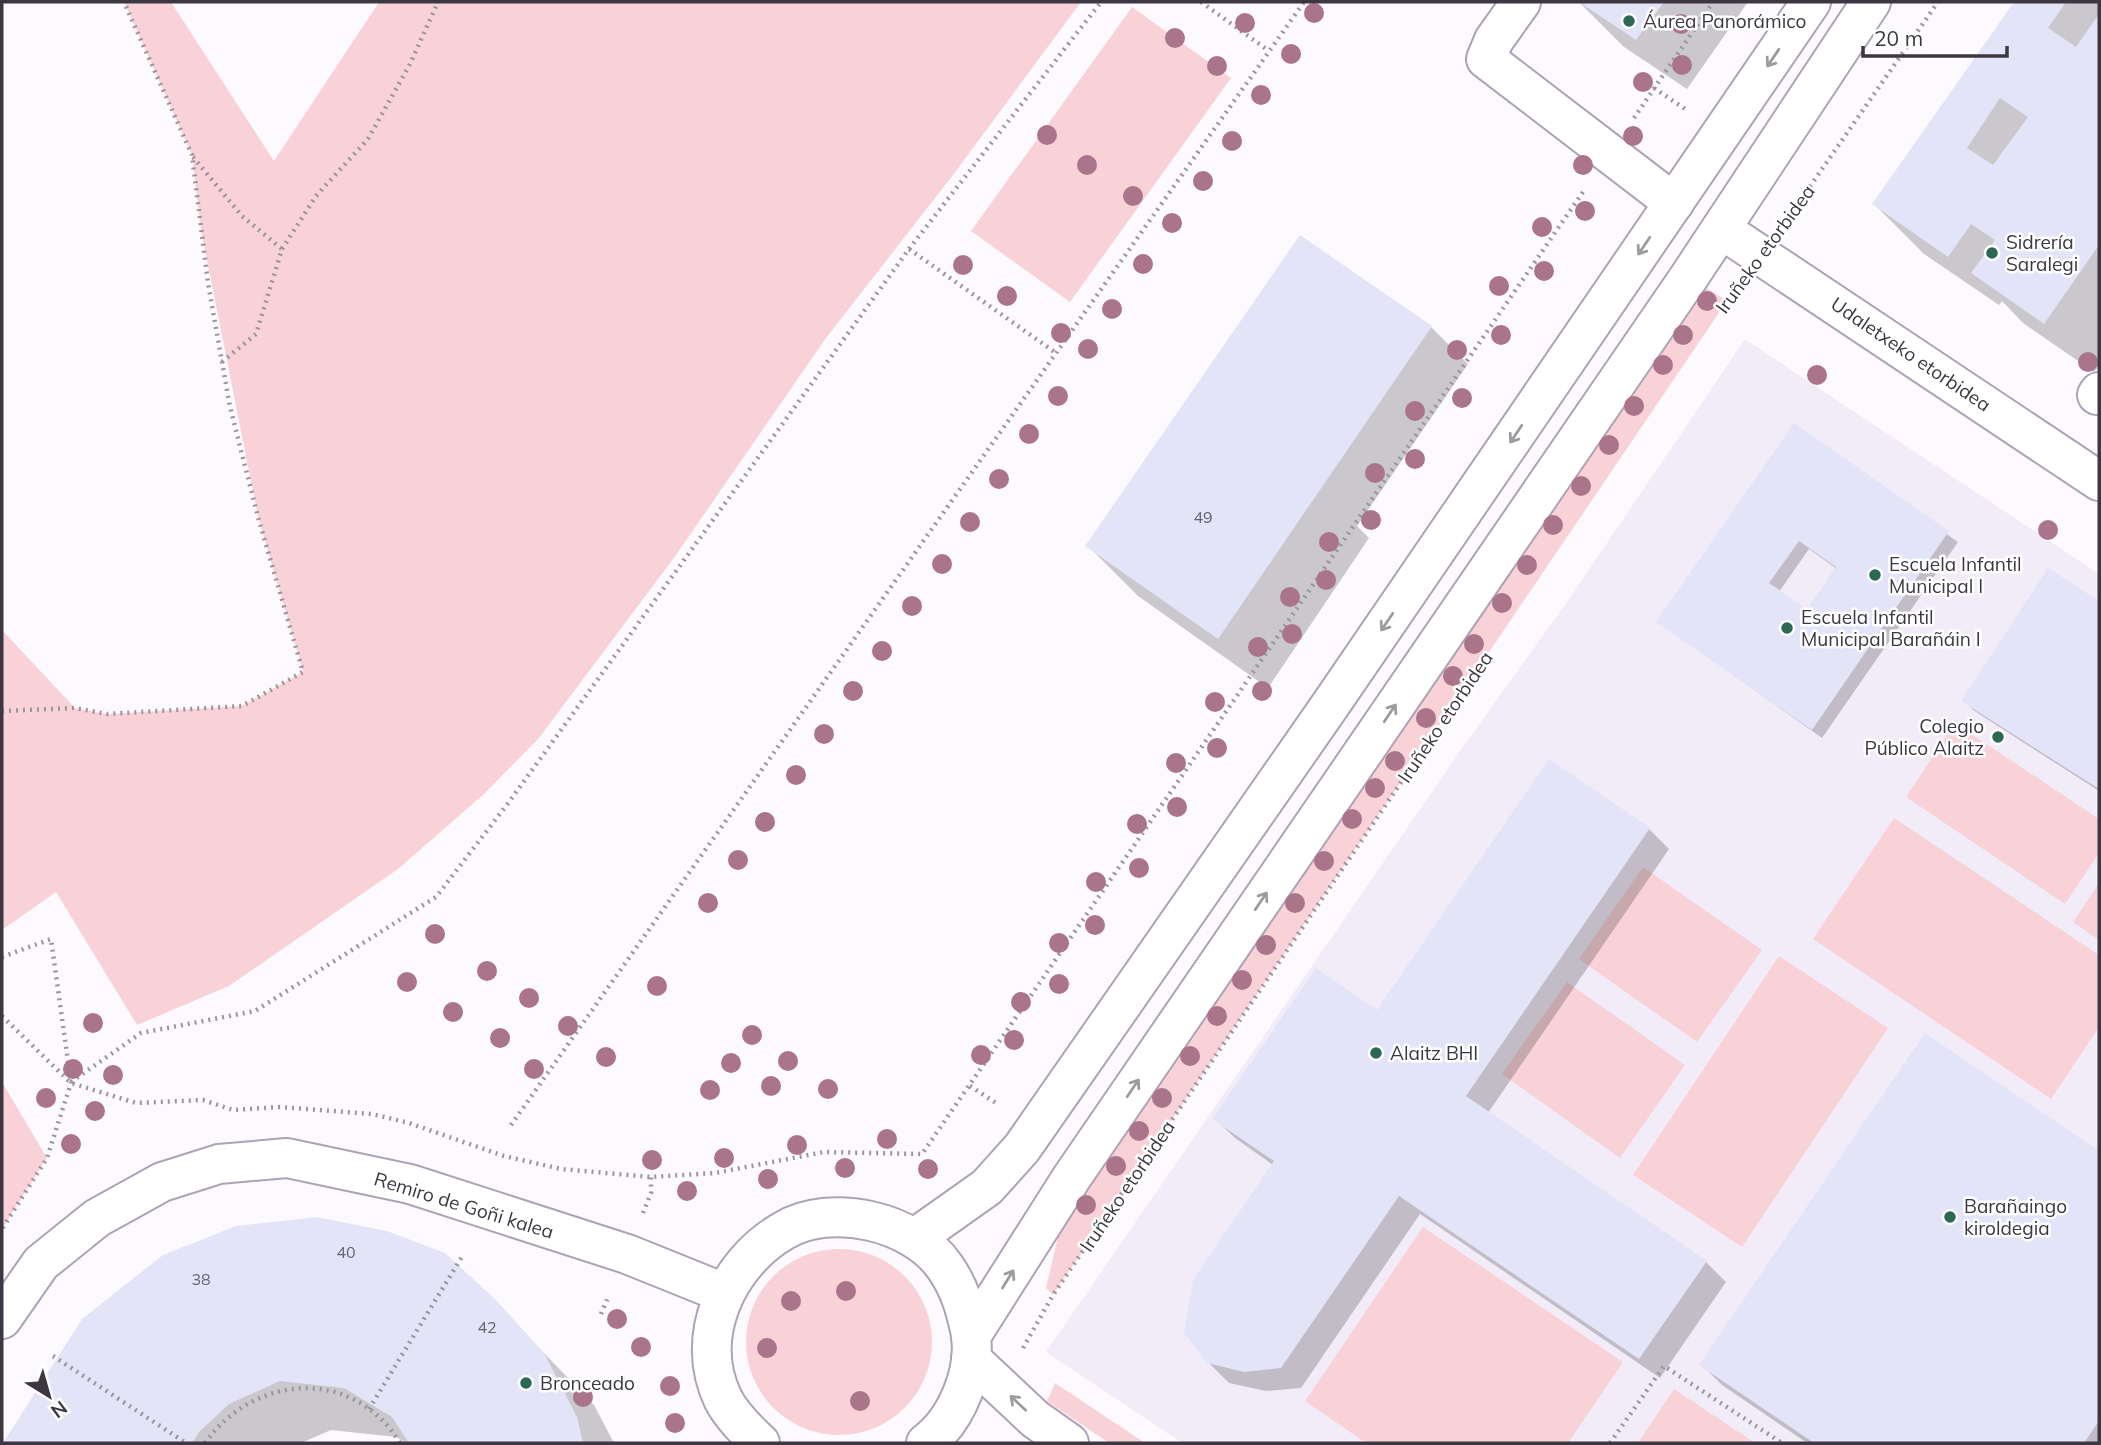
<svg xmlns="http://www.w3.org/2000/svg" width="2101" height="1445" font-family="Mulish,sans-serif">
<rect width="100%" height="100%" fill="#fdfaff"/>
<path fill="#f2ecf8" d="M1745,339L2099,574V1443H1182L1046,1352L1460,751L1567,602Z"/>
<g fill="#f9d2d8">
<path d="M124,2H171L274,161L379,2H1081L953,175L826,338L676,555L539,738L484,794L398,869L229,986L137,1025L56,892L2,930V630L75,708L107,714L242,706L303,672L258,517L201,230L192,155Z"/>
<path d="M1132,7L1231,78L1070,302L971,231Z"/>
<path d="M1689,277L1727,301L1053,1295L1046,1288L1072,1177Z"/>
<path d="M1955,723L2099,819V853L2065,904L1906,797Z"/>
<path d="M1894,818L2099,955V1027L2051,1099L1813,939Z"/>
<path d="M1643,867L1762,950L1697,1042L1579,959Z"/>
<path d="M2099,883V940L2073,922Z"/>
<path d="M1779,956L1888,1028L1742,1247L1633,1175Z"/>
<path d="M1567,982L1685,1065L1620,1158L1502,1074Z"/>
<path d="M2,1082L47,1158L2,1229Z"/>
<path d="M1423,1227L1623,1362L1568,1443H1366L1305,1401Z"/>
<circle cx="839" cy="1342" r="93"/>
<path d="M1055,1383L1145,1443H1109L1047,1401Z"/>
<path d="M1674,1389L1755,1443H1638Z"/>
</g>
<g fill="#0003" fill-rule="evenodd">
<path d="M1579,2H1748L1687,89L1624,47Z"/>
<path d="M2016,2H2099V366L2094,372L2023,323L2002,301L1999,305L1924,254L1874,204Z"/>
<path d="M1431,327L1468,364L1357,526L1369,538L1268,688L1138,596L1088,546Z"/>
<path d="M1794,426L1958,542L1822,738L1659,622ZM1809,549L1837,569L1808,611L1779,592Z"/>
<path d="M2048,570L2099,603V791L1973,710L1964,700Z"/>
<path d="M1649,829L1669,849L1488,1113L1706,1262L1726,1282L1660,1378L1420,1214L1301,1388L1266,1391L1229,1383L1208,1362L1273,1165L1235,1138L1215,1119L1378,1013Z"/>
<path d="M1926,1036L2099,1153V1443H1807L1722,1385L1702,1365Z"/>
<path d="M494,1301L594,1405L614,1443H406L396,1437L331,1430L301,1443H5L84,1320Z"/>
</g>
<g fill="#e3e4f7" fill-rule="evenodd">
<path d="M1579,2H1664L1636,40Z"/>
<path d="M2014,2H2066L2048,28L2076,47L2099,14V245L2044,324L1971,273L1995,240L1971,224L1948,257L1872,204ZM2000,98L2028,117L1993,165L1967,148Z"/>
<path d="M1300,235L1432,326L1218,639L1085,546Z"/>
<path d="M1794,423L1949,531L1812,730L1656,622ZM1799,541L1836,567L1807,609L1769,583Z"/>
<path d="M2048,568L2099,601V789L1961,701Z"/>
<path d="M1549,759L1650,828L1466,1096L1707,1261L1639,1359L1399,1196L1281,1368L1244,1372L1207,1363L1184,1333L1193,1280L1274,1161L1212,1119L1316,968L1377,1010Z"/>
<path d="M1925,1033L2099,1151V1421L2084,1443H1814L1699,1365Z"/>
<path d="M317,1217L387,1231L445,1253L496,1300L544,1353L577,1417L583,1443H409L392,1417L344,1388L280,1381L229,1404L199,1432L192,1443H3L82,1319L163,1255L236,1226Z"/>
</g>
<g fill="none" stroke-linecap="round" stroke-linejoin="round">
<g stroke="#aea2b7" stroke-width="42">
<g id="minor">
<path d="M1521,2L1494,40L1486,59L1674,203"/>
<path d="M1721,229L2099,481"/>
<path d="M2097,395L2099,392"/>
<path d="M2,1319L41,1263L97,1218L162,1182L219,1164L287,1158L410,1184L627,1254L724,1293"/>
<path d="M971,1359L1035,1419L1069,1443"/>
</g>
</g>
<g stroke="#aea2b7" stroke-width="42">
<g id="major">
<path d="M915,1238L987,1187L1022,1148L1331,704L1811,2"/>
<path d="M971,1336L1072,1177L1689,277L1871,2"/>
<path d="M760,1443C747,1431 731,1415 723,1399C693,1336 727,1264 783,1231C830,1202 914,1221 945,1267C959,1287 965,1307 970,1330C978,1369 957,1420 926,1443"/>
</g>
</g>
<g stroke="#99959c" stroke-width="4.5" stroke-dasharray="2 5" stroke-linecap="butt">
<path d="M1201,2L1269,51"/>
<path d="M1654,88L1685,109"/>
<path d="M1634,118L1713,2"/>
<path d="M193,157L242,216L282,249"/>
<path d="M1786,221L1938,2"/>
<path d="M909,249L1101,2"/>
<path d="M222,362L256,334L282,249L316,196L368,139L410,64L438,2"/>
<path d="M2,711L75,708L107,714L242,706L303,672L258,517L230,407L208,283L192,155L124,2"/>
<path d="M2,957L51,939L71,1083L47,1158L2,1229"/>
<path d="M2,1016L71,1083L136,1103L203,1100L233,1110L280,1107L372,1114L409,1123L504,1156L561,1169L651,1177L715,1173L824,1152L922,1154L1585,189"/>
<path d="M71,1082L141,1033L255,1011L436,897L509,802L909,249L1056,353"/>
<path d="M970,1086L999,1105"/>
<path d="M511,1125L1304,2"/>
<path d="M643,1213L651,1193V1177"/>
<path d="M601,1314L609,1295"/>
<path d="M1023,1348L1053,1295L1421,753"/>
<path d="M53,1356L186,1443"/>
<path d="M369,1409L463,1255"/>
<path d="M205,1443C254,1374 353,1366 400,1443"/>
<path d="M1610,1443L1664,1366L1782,1443"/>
</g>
<use href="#minor" stroke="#fff" stroke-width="38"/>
<use href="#major" stroke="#fff" stroke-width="38"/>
</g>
<g fill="#aa748a">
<circle cx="1314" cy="13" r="10"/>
<circle cx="1245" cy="23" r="10"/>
<circle cx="1681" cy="24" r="10"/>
<circle cx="1175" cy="38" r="10"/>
<circle cx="1291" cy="54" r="10"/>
<circle cx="1682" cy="65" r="10"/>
<circle cx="1217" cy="66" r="10"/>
<circle cx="1643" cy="82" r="10"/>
<circle cx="1261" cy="95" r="10"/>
<circle cx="1047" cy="135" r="10"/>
<circle cx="1633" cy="136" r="10"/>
<circle cx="1232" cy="141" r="10"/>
<circle cx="1087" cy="165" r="10"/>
<circle cx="1583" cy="165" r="10"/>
<circle cx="1203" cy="181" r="10"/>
<circle cx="1133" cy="196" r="10"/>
<circle cx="1585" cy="211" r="10"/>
<circle cx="1172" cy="223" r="10"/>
<circle cx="1542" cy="227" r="10"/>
<circle cx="1143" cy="264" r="10"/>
<circle cx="963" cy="265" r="10"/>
<circle cx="1544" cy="271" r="10"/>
<circle cx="1499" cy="286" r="10"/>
<circle cx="1007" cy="296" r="10"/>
<circle cx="1707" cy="301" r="10"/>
<circle cx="1112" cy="309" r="10"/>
<circle cx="1061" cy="333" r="10"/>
<circle cx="1501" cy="335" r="10"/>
<circle cx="1683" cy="335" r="10"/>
<circle cx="1088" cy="349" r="10"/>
<circle cx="1457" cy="350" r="10"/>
<circle cx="2088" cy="362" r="10"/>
<circle cx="1663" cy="365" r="10"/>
<circle cx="1817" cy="375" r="10"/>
<circle cx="1058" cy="396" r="10"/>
<circle cx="1462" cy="398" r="10"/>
<circle cx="1634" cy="406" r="10"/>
<circle cx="1415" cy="411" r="10"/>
<circle cx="1029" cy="434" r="10"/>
<circle cx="1609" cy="445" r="10"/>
<circle cx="1415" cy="459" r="10"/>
<circle cx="1375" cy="473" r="10"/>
<circle cx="999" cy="479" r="10"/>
<circle cx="1581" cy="486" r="10"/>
<circle cx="1371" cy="520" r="10"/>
<circle cx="970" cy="522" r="10"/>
<circle cx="1553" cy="525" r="10"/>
<circle cx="2048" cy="530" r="10"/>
<circle cx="1329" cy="542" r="10"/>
<circle cx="942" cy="564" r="10"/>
<circle cx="1527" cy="565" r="10"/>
<circle cx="1326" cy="580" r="10"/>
<circle cx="1290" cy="597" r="10"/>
<circle cx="1502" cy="603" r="10"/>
<circle cx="912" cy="606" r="10"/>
<circle cx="1292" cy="634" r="10"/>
<circle cx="1474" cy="644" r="10"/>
<circle cx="1258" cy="647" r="10"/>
<circle cx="882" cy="651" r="10"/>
<circle cx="1453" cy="676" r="10"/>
<circle cx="853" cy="691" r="10"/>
<circle cx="1262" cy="691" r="10"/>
<circle cx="1215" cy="702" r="10"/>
<circle cx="1426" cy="718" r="10"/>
<circle cx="824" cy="734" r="10"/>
<circle cx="1217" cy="748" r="10"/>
<circle cx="1395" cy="761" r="10"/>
<circle cx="1176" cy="763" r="10"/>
<circle cx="796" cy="775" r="10"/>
<circle cx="1375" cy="788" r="10"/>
<circle cx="1177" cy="807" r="10"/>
<circle cx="1352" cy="819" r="10"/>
<circle cx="765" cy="822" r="10"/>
<circle cx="1137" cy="824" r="10"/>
<circle cx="738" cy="860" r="10"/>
<circle cx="1324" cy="861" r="10"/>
<circle cx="1139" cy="868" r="10"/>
<circle cx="1096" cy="882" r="10"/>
<circle cx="708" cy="903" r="10"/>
<circle cx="1295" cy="903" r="10"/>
<circle cx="1095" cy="925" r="10"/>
<circle cx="435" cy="934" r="10"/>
<circle cx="1059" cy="943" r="10"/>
<circle cx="1266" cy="945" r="10"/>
<circle cx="487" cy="971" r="10"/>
<circle cx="1242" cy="980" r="10"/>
<circle cx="407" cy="982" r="10"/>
<circle cx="1059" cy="984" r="10"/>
<circle cx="657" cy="986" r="10"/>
<circle cx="529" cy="998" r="10"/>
<circle cx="1021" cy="1002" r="10"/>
<circle cx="453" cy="1012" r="10"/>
<circle cx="1217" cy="1016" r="10"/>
<circle cx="93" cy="1023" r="10"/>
<circle cx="568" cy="1026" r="10"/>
<circle cx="752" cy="1035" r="10"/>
<circle cx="500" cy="1038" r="10"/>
<circle cx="1014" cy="1040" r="10"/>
<circle cx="981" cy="1055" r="10"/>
<circle cx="1190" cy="1056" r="10"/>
<circle cx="606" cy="1057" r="10"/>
<circle cx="788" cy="1061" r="10"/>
<circle cx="731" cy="1063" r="10"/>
<circle cx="73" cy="1069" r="10"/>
<circle cx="534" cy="1069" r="10"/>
<circle cx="113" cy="1075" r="10"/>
<circle cx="771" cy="1086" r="10"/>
<circle cx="828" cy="1089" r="10"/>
<circle cx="710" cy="1090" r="10"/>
<circle cx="46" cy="1098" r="10"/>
<circle cx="1162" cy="1098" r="10"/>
<circle cx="95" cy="1111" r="10"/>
<circle cx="1139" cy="1131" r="10"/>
<circle cx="887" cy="1139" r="10"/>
<circle cx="71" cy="1144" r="10"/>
<circle cx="797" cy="1145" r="10"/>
<circle cx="724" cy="1158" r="10"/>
<circle cx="652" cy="1160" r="10"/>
<circle cx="1116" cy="1166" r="10"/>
<circle cx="845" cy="1168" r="10"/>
<circle cx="928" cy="1169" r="10"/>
<circle cx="768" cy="1179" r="10"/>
<circle cx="687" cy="1191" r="10"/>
<circle cx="1086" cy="1205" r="10"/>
<circle cx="846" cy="1291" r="10"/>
<circle cx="791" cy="1301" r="10"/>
<circle cx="617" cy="1319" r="10"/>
<circle cx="641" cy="1347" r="10"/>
<circle cx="767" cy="1348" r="10"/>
<circle cx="670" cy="1386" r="10"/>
<circle cx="583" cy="1397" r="10"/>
<circle cx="860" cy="1401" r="10"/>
<circle cx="675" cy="1423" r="10"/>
</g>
<defs><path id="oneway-shaft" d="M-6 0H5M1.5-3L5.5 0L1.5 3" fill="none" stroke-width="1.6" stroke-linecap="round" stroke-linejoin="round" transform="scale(1.75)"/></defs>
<g stroke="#9e9ba0">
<use href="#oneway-shaft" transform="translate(1773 58) rotate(124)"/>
<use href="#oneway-shaft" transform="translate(1644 246) rotate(124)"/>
<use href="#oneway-shaft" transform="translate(1516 434) rotate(124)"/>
<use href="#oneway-shaft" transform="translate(1387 622) rotate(124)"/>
<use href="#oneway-shaft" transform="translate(1390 713) rotate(-56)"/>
<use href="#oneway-shaft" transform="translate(1261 901) rotate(-56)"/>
<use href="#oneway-shaft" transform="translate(1133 1088) rotate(-56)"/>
<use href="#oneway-shaft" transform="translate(1008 1279) rotate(-58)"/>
<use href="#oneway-shaft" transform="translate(1018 1403) rotate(-137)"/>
</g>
<g fill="#2c6853" stroke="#fff" stroke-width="2.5">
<circle cx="1629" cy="21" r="7"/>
<circle cx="1992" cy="253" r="7"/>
<circle cx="1875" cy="575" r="7"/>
<circle cx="1787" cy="628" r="7"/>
<circle cx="1998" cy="737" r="7"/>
<circle cx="1376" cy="1053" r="7"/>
<circle cx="1950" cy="1217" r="7"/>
<circle cx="526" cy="1383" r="7"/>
</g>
<g text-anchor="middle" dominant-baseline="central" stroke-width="5" stroke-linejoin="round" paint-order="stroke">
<g font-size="16" fill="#66626e">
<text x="1203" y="517">49</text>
<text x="346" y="1252">40</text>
<text x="201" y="1279">38</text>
<text x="487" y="1327">42</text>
</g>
<g font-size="19" fill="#3c3740" stroke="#fff" text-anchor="start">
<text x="1643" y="21">Áurea Panorámico</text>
<text x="2006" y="242">Sidrería<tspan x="2006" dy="22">Saralegi</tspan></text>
<text x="1889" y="564">Escuela Infantil<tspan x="1889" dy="22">Municipal I</tspan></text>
<text x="1801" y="617">Escuela Infantil<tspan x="1801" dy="22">Municipal Barañáin I</tspan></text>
<text x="1984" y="726" text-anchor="end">Colegio<tspan x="1984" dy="22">Público Alaitz</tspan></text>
<text x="1390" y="1053">Alaitz BHI</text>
<text x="1964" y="1206">Barañaingo<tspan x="1964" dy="22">kiroldegia</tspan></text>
<text x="540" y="1383">Bronceado</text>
</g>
<g font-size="19" fill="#3c3740" stroke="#fff">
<text transform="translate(1765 249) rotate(-54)">Iruñeko etorbidea</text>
<text transform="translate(1911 354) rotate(34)">Udaletxeko etorbidea</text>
<text transform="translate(1445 717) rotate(-56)">Iruñeko etorbidea</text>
<text transform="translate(1127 1186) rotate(-56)">Iruñeko etorbidea</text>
<text transform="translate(464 1205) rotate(17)">Remiro de Goñi kalea</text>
</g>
</g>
<rect width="2101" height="1445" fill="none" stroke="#3c3740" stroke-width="7"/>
<g transform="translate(49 1396) rotate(143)" stroke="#ffffff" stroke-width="5" paint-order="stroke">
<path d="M0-5L12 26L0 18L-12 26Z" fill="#3c3740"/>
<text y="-10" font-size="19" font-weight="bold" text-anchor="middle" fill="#3c3740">N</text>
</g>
<path d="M1863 46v10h144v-10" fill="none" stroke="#3c3740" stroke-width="3.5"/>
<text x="1874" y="46" font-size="21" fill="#3c3740" stroke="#ffffff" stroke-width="5" paint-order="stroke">20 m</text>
</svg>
